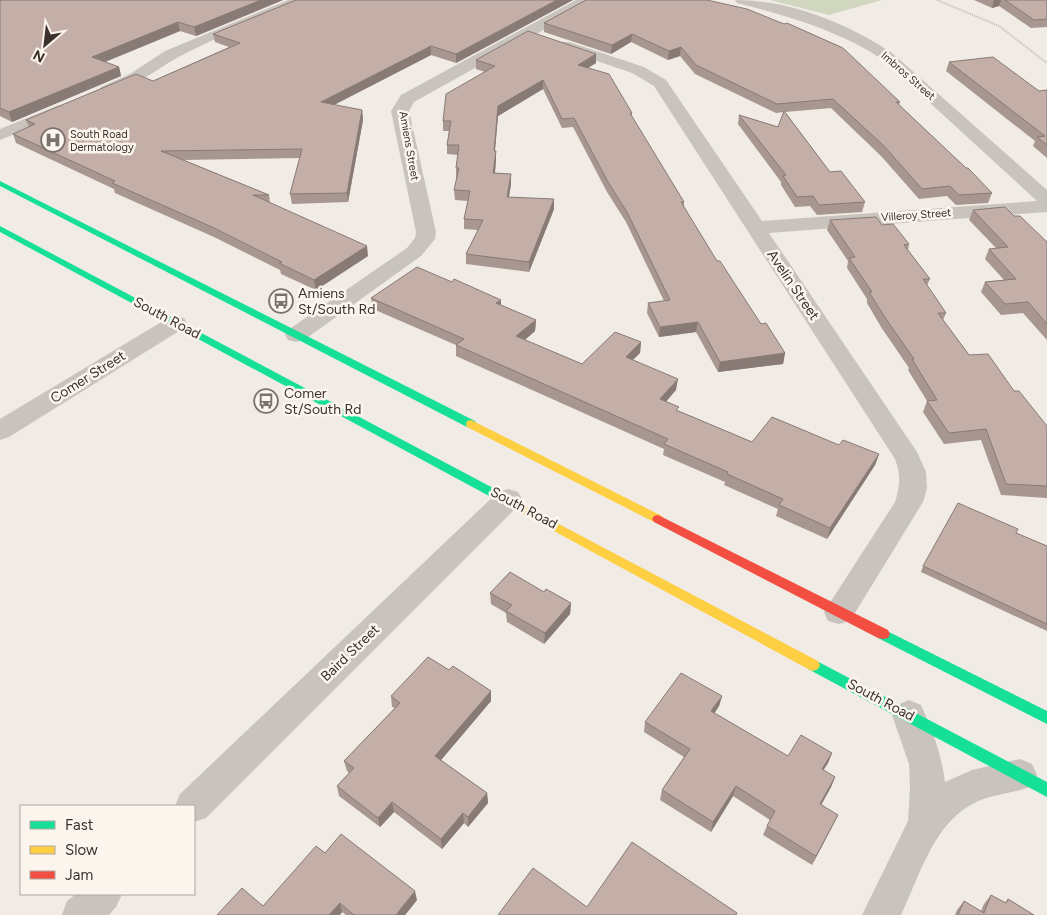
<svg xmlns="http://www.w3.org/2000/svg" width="1047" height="915" font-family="Figtree,sans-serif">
<rect width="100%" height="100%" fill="#f0ebe5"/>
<path fill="#d1d6bf" d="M770,0H882L829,15Z"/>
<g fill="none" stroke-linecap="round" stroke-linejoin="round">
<path stroke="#c2bbb6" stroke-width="2" stroke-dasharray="1 1" stroke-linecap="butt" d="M937,0L999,26L1047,63"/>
<g fill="#c9c3be" fill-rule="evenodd">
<path d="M288,0H307L305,3C258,23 198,42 156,71C143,79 117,97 101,93L99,90L101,87L130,74L165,51Z"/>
<path d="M576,0H594L592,3L414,102L409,111L436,232L435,239L421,256L304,340L296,342L288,340L285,335L288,330L407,248L415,238L416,232L391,111L401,95Z"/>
<path d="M735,0C790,0 847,23 892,53L1047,190V212L769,233L917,452L926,472L927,488L923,502L850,621L839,624L828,621L824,612L895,502C900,486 901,475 895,459L654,86L632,73L559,48L556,45L559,42H569L644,67L666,80L762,221L1037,201L882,59C837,30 788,16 737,3Z"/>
<path d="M59,105L65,106L67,110L65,114L0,140V129Z"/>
<path d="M176,316L184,318L187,323L184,328L9,437L0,440V419L168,318Z"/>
<path d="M508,489L518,492L522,499L518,506L206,818L194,822V806H175L180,794L498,492Z"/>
<path d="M909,700L921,705C932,729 942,756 945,782L972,770L1020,759L1032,764L1037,775L1032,786C1015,793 993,794 976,802C934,822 920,875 901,915H862L908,821L910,787L909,764L892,715L897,705Z"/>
<path d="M76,894H122L116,907L109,915H62L67,901Z"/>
</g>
<g fill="#16e098" fill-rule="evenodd">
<path d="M0,181L475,421L476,424L471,428L467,427L0,186Z"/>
<path d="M0,226L525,505L527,508L525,511H517L0,232Z"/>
<path d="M883,629L1047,711V724L878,638L876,634L878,630Z"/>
<path d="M813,659L1047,782V797L808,669L806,665L808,661Z"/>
</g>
<g fill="#ffcf43" fill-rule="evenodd">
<path d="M471,420L662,516L664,519L662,522H654L467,427L466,424L467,421Z"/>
<path d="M521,504L818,661L820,665L818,669L813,671L808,669L517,511L515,508L517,505Z"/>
</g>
<path fill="#f24e42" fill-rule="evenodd" d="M658,515L888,630L890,634L888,638L883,639L878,638L654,522L652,519L654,516Z"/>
</g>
<g fill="#a89690">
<path d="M3,0H283L196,36L180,31L105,62L119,67L121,76L12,122L0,116V1Z"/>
<path d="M296,0H573L456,63L431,55L334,105L362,110L363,120L348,202L292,204L290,194L300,158L184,160L269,195L270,203L368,256L316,290L281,274L280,270L214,237L115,193L114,189L16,143L13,134L29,127L26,120L153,81L229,47L215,42L213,34Z"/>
<path d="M586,0L900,102L899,105L992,193L988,203L956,205L947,196L919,199L881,156L831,108L785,112L830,172L865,202L862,212L817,215L810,206L795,207L781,185V182L738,124L739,115L778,127L784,112L776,113L695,74L680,56L668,60L631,42L611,54L544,32V23Z"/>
<path d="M974,0H1047V27L1031,28L999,6L992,8Z"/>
<path d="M476,60L596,63L588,68L632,113V117L684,202V207L717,261L761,324L785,353L783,364L718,372L696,332L659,337L647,313L648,303L664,301L626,222L607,192L573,127L562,128L543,89L498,116L495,151H496V160L495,173L511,174V184L509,197L554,209L529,272L466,264V254L478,230L464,229V219L468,201L455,200L454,190L457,178H456V168L458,155L447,154V145L449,131H443V121L485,72L476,69Z"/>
<path d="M949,62L1039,91L1047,90V158L1033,146L1035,141L946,71Z"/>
<path d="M973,210L1014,216L1047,242V340L1023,313L1001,315L981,292L985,282L1004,280L985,259L989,249L996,248L969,220Z"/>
<path d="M830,220L882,225L909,244L908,250L930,279L927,285L946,313L943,320L969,355L1014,391L1047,426V498L1001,495L981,440L944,444L923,412L927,401L908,370L909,368L881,327L867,303V299L847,268L848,261L827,230Z"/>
<path d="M452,282L501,305L536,320L535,331L525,340L582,364L641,342L640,353L632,360L676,390L666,402L678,411L752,442L839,445L879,454L875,465L827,539L776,516L778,509L724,485L725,482L663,455L664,449L456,356V345L373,309L371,298Z"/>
<path d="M1016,533L1047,546V631L921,572L923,566Z"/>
<path d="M544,592L571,603L570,614L544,644L507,622L506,613L491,604L490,593Z"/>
<path d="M449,670L491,691V701L441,760L487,793L488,803L468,827L464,823L442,849L394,812L380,827L339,796L337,786L349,773L347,771L344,761L395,708L392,707L391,696Z"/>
<path d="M722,696L719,706L714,713L788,756L832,753L828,763L823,770L835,777L831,787L821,805L833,825L812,865L763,835L767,826L770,820L733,796L711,832L660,800L662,790L684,757L644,732L645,722Z"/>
<path d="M325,853L417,900L405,915H346L342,912L340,915H217L263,906Z"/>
<path d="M991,895L1005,903L1008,899L1034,915H955L957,910L964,901L981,911L984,904Z"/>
</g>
<g fill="#887a75">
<path d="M261,0H283L196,36L194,27Z"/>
<path d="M557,0H573L456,63V54Z"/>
<path d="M994,0H1001L999,6L992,8Z"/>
<path d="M178,22L180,31L95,66L92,57Z"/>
<path d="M632,34L631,42L611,54L612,45Z"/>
<path d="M431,46V55L322,111L321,102Z"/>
<path d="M681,47L680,56L668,60L669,51Z"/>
<path d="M596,54V63L578,74V65Z"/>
<path d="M119,67L121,76L12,122L9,112Z"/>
<path d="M543,80V89L498,116L494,160V151L498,106Z"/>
<path d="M362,110L363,120L348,202L347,193Z"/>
<path d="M496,151V160L494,183L493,173Z"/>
<path d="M511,174V184L507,207V197Z"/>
<path d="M554,199V209L529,272V262Z"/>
<path d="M367,246L368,256L316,290L314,280Z"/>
<path d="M501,300V310L496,303Z"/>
<path d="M536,320L535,331L516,347V336Z"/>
<path d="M698,322L696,332L659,337L660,327Z"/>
<path d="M641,342L640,353L625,368L626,357Z"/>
<path d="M785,353L783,364L718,372L720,362Z"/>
<path d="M678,379L676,390L658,410L660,399Z"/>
<path d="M879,454L875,465L827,539L830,528Z"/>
<path d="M571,603L570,614L544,644L545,633Z"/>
<path d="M491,691V701L436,766L435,756Z"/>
<path d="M722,696L719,706L709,722L711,711Z"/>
<path d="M832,753L828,763L818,779L822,769Z"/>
<path d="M835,777L831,787L816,814L820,804Z"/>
<path d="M736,786L733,796L711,832L713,822Z"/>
<path d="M487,793L488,803L468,827V817Z"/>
<path d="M392,802L394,812L380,827L378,818Z"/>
<path d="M463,813L464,823L442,849L441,839Z"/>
<path d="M838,815L833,825L812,865L816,856Z"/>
<path d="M415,891L417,900L405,915H396Z"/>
<path d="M340,903L342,912L340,915H329Z"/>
</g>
<g fill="#c3afa7" stroke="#887a75">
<path d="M3,0H261L194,27L178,22L92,57L119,67L9,112L0,108V1Z"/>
<path d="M296,0H557L456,54L431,46L321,102L362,110L347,193L290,194L302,149L161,151L269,195H253L367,246L314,280L279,263L282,262L212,227L112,183L115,181L13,134L35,124L26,120L136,74L153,81L240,43L213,34Z"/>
<path d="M586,0H707L747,9L784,24L787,23L843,48L900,102H896L966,168H968L992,193L959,195L950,186L922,189L884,146L833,99L777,104L696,65L681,47L669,51L632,34L612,45L544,23Z"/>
<path d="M1005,0H1047V19L1034,20Z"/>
<path d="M528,31L596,54L578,65L609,74L632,113H630L684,202H681L717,261H720L761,324L766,323L785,353L720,362L698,322L660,327L648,303L670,300L627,212L608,182L574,118L562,119L543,80L498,106L494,151H496L493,173L511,174L507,197L554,199L529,262L466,254L483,220L464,219L470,191L454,190L459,168H456L459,145H447L451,121H443L446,94L495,66L476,60Z"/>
<path d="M993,57L1039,91L1047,90V145L1037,137L1045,136L949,62Z"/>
<path d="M784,111L830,172L841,171L865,202L819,205L813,196L797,197L783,176L786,175L739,115L778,127Z"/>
<path d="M1005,207L1014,216H1020L1047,242V324L1028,302L1005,304L985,282L1016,279L989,249L1008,247L973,210Z"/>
<path d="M876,217L882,225L893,224L909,244L904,245L930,279H923L946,313H938L969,355L988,354L1014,391H1019L1047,426V486L1006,484L986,429L949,433L927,401L937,400L912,359H914L884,316L869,292H872L849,258L855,257L830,220Z"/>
<path d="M417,267L452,282L454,279L501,300L496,303L536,320L516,336L582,364L615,332L641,342L626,357L678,379L660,399L679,407L676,410L752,442L772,417L839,445L843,440L879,454L830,528L779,505L783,499L727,474L728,472L664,444L668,439L456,345L464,339L371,298Z"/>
<path d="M958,503L1018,529L1016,533L1047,546V624L923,566Z"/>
<path d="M510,572L544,592L546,589L571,603L545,633L506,611L512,605L490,593Z"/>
<path d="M428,657L449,670L453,666L491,691L435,756L487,793L468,817L463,813L441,839L392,802L378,818L337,786L354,768L344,761L400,703L391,696Z"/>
<path d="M681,673L722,696L711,711L788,756L801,735L832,753L822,769L835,777L820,804L838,815L816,856L767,826L775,811L736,786L713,822L662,790L690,749L645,722Z"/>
<path d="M341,834L415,891L396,915H354L340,903L329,915H217L242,888L263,906L316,846L325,853Z"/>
<path d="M632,842L737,913L736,915H498L533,868L587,907Z"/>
<path d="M991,895L1006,903L1008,899L1034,915H958L964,901L984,913Z"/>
</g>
<defs>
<g id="hospital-ring" transform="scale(1.25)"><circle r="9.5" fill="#fbf5ee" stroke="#7a716c" stroke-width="1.5"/><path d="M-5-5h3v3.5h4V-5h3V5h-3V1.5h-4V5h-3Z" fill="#7a716c"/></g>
<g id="bus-ring" transform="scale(1.25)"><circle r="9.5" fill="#fbf5ee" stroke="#7a716c" stroke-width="1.5"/><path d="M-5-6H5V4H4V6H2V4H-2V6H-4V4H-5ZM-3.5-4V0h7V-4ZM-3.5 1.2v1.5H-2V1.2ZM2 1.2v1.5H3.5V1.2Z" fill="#7a716c"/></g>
</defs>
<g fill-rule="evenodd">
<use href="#hospital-ring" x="53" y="140"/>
<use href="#bus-ring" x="281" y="301"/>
<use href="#bus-ring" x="266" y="401"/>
</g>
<g text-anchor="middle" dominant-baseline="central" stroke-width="5" stroke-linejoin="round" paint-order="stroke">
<g font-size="11" fill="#3b302b" stroke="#fbf5ee">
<text transform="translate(908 76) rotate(41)">Imbros Street</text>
<text transform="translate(409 146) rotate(80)">Amiens Street</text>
<text transform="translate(916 215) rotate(-4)">Villeroy Street</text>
</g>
<g font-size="11" fill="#3b302b" stroke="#fbf5ee" text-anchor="start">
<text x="70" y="134">South Road<tspan x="70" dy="13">Dermatology</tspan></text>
</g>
<g font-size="14" fill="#3b302b" stroke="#fbf5ee">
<text transform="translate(793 285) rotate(56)">Avelin Street</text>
<text transform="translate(167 318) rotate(28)">South Road</text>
<text transform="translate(88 377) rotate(-32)">Comer Street</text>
<text transform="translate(524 508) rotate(28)">South Road</text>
<text transform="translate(350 653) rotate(-44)">Baird Street</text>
<text transform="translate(881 700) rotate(28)">South Road</text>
</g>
<g font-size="14" fill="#3b302b" stroke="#fbf5ee" text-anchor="start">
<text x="298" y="293">Amiens<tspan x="298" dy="16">St/South Rd</tspan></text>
<text x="284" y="393">Comer<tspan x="284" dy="16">St/South Rd</tspan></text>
</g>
</g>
<rect x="20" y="805" width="175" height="90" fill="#fbf5ee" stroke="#aea6a0"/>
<rect x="30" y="821" width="25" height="8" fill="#16e098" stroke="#aea6a0"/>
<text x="65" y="830" font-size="15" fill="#3b302b">Fast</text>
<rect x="30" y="846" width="25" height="8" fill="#ffcf43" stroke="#aea6a0"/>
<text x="65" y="855" font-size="15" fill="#3b302b">Slow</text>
<rect x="30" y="871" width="25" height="8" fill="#f24e42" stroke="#aea6a0"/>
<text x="65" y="880" font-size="15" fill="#3b302b">Jam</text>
<g transform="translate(45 45) rotate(208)" stroke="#fbf5ee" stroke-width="4" paint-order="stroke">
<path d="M0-4L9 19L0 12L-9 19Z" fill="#3b302b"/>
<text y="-8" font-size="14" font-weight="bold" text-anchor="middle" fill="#3b302b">N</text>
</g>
</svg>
